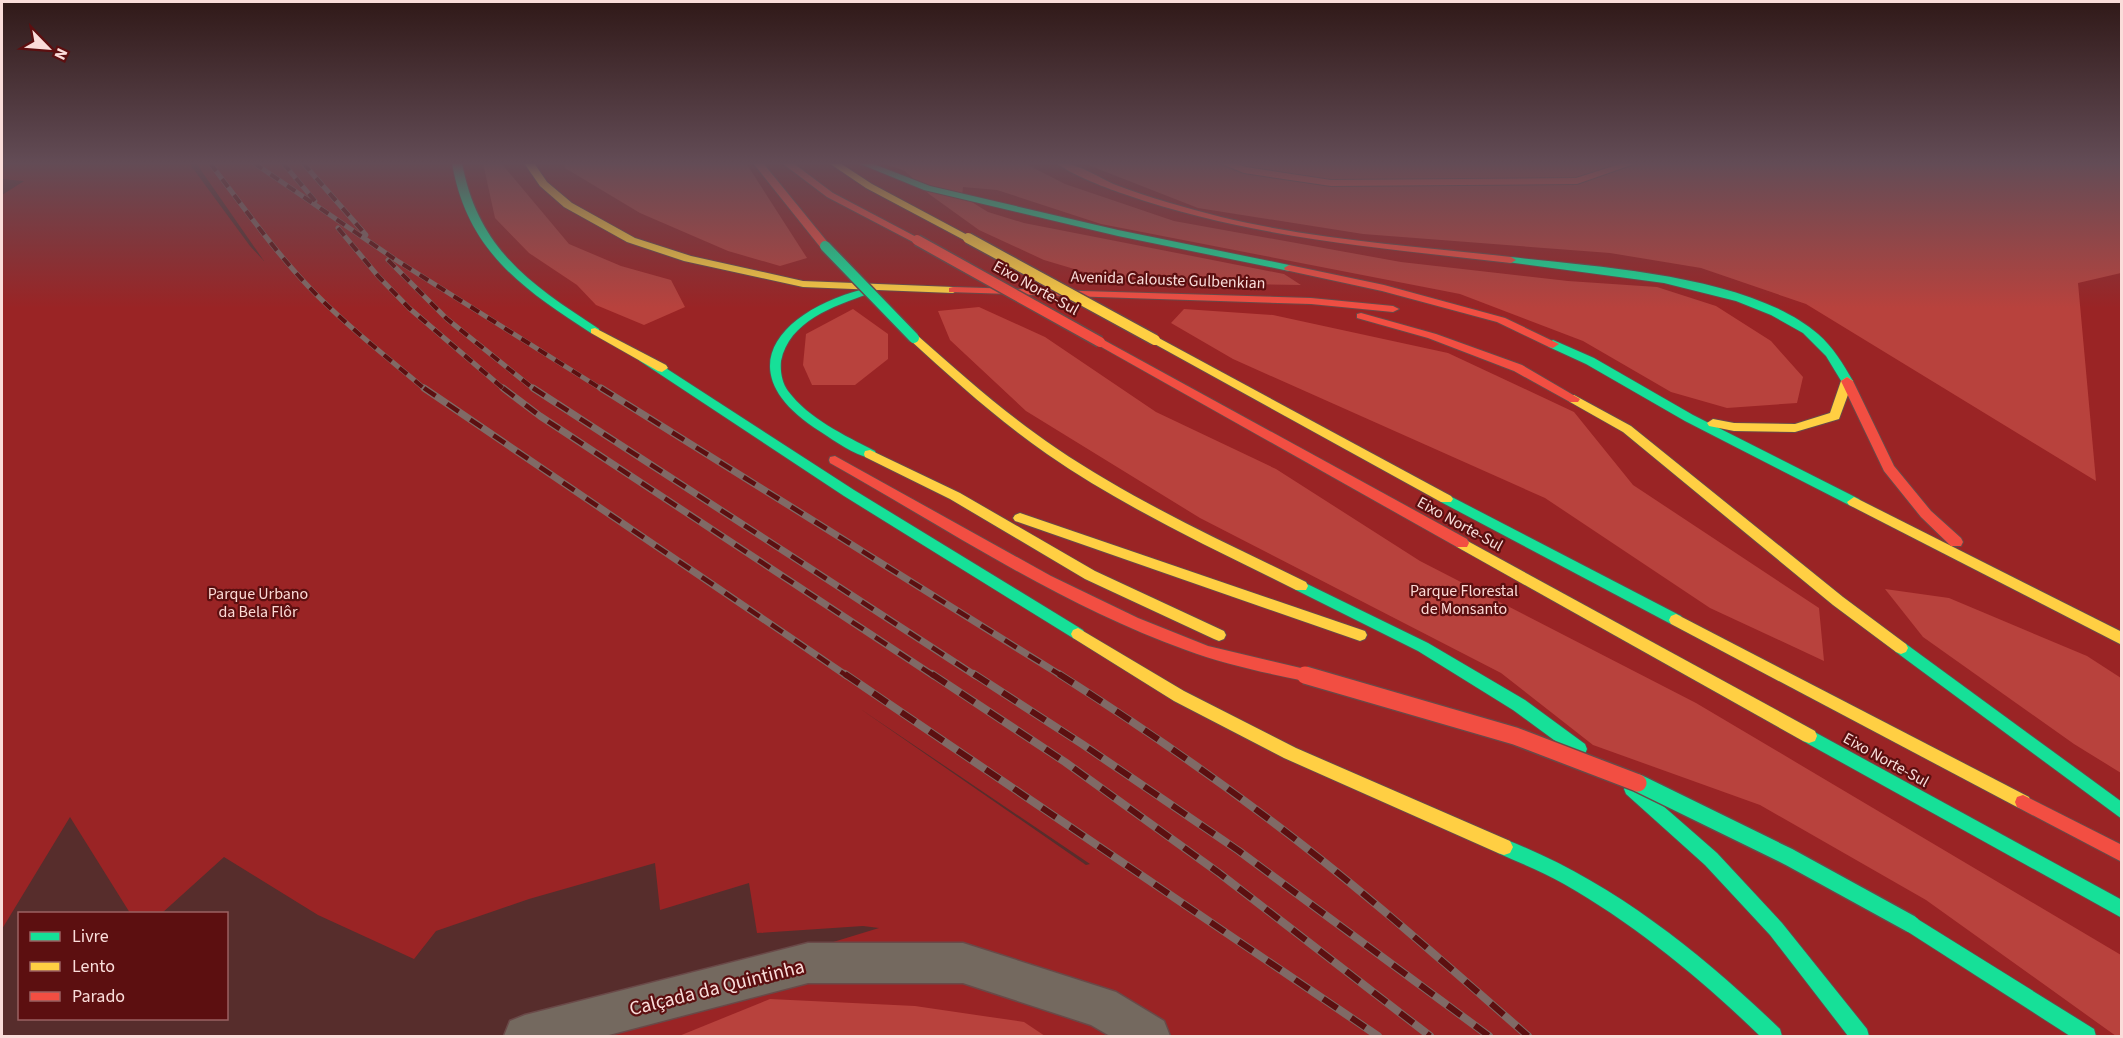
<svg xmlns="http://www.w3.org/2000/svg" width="2123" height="1038" font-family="'Source Sans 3',sans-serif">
<rect width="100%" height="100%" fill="#572d2c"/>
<path fill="#9a2425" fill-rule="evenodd" d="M10,163H189L250,246L264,261L196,163H2121V1036H526L879,928L863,926L757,933L749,883L660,910L655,863L529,899L436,931L414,959L318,915L224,857L162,913H130L70,817L2,929V195L24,181L2,179V170ZM859,708L1090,864L1086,865Z"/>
<g fill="#b8423d">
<path d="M483,163H501L569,244L621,266L671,280L685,307L644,325L596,305L577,285L529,253L495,218Z"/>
<path d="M564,163H746L807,258L780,266L728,251L640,213L565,168Z"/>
<path d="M882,163H1024L1065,184L1174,221L1401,262L1568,281L1657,287L1716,306L1771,341L1803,377L1797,403L1727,408L1671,392L1583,341L1460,294L1101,224L997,190L963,187L962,196L988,212L1024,223L1284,274L1301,285L1190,283L1101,277L1044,260L979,230L929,194L905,171Z"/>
<path d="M1083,163H2121V273L2078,283L2096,481L1806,304L1701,268L1610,253L1363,234L1198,208Z"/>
<path d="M979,307L1045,337L1156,412L1276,469L1420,561L1696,703L2121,955V1036H2116L1926,900L1760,805L1593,745L1501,673L1200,518L1026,411L950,340L938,311Z"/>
<path d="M853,309L888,334V359L855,385H812L803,365L806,334Z"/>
<path d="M1184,309L1273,315L1448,353L1574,412L1633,485L1819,608L1824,661L1710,608L1545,498L1233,359L1171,323Z"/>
<path d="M1885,589L1949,598L2087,656L2121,678V773L2074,744L1923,637Z"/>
<path d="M770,999L915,1006L1024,1022L1045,1036H679Z"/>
</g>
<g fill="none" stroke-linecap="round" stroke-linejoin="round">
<g stroke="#6a4948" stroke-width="3">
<path id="street" d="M808,943H963L1116,992L1164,1021L1170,1036H1110L1091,1025L963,983H808L605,1036H504L510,1021L525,1015Z"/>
</g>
<g stroke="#6a4948" stroke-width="2">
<g id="fast">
<path d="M452,163H462C478,249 530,284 599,329V333H591C521,288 467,250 452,163Z"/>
<path d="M858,163H871L930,186L1118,230L1289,265L1294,268L1289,271L1118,236L924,190Z"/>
<path d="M1511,257C1598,267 1750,275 1818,334C1833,347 1843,364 1853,381L1851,384H1843L1826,356L1803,333L1771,315L1736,301L1664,283L1507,262V258Z"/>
<path d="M864,289L868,290V294C834,306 789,321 781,361C780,371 782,383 788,391C809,419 844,435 875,451L876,454L875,457L870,458C853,454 836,442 821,432C725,372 779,311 864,289Z"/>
<path d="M1553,340L1594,358L1693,415L1859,499L1861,502L1854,507L1849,505L1685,421L1586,364L1549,347L1547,344Z"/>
<path d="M644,354L854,490L1083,630L1085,634L1083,638L1078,640L1073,638L844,496L640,361L638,358Z"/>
<path d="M1446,494L1681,616L1683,620L1681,624H1671L1441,502L1439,499Z"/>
<path d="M1301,581L1428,643L1525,700L1585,744L1587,749L1585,754L1579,756L1573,754L1513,710L1418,651L1296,590L1294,586L1296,582Z"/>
<path d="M1901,642L1906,644L2122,802V819L1896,652L1894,648L1896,644Z"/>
<path d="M1809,729L2122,900V918L1803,741L1801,736L1803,731Z"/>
<path d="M1632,782L1638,784L1717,853L1782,923L1867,1029L1869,1036H1848L1770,935L1705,865L1626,794L1624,789L1626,784Z"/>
<path d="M1504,839C1609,879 1700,952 1780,1029L1782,1036H1760C1701,979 1636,925 1564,884C1543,872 1520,863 1498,853L1495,847L1498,841Z"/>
<path d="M1911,915L2094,1029L2096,1036H2070L1905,930L1902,924L1905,918Z"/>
</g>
</g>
<g stroke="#6a4948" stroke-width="2">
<g id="slow">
<path d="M524,163H534L547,182L572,203L635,238L691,256L803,281L953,287L958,290L953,293L803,287L684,261L627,242L564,207L540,186Z"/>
<path d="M829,163H840L872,184L973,238L972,240H964L866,188Z"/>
<path d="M595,328L666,365L668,368L662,372L658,371L591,333V329Z"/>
<path d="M914,334L918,336C962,375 1007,415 1056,448C1134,501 1222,541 1306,582L1308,586L1306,590H1296C1212,548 1125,508 1047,454C998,420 954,380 910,340L908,338Z"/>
<path d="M1155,336L1451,496L1453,499L1451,502H1441L1151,342V338Z"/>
<path d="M1847,377L1853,381L1839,419L1795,432L1734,431L1709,426L1707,423L1713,419L1734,423L1795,424L1830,413L1841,381Z"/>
<path d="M1574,395L1631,426L1843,597L1906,644L1908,648L1906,652L1901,654L1896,652L1833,605L1623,432L1570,402L1568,399L1570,396Z"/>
<path d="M870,450L960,493L1095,571L1224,631L1226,635L1224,639L1219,641L1214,639L1085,579L950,499L865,457L864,454L865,451Z"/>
<path d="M1854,497L2122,632V645L1849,505L1847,502Z"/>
<path d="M1020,513L1365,631L1367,635L1365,639L1360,641L1015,521L1013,518L1015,515Z"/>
<path d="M1462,538L1815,731L1817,736L1815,741L1809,743L1803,741L1457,547L1455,543L1457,539Z"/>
<path d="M1676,614L2029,797L2031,802L2029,807L2023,809L2017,807L1671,624L1669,620L1671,616Z"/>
<path d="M1078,628L1184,691L1296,748L1510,841L1513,847L1510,853L1504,855L1498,853L1284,758L1174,701L1073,638L1071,634L1073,630Z"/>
</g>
</g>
<g stroke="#6a4948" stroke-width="2">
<g id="jam">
<path d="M753,163H763L829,244V248H821Z"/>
<path d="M782,163H793L833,193L922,240L921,242H913L827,197Z"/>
<path d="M1057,163C1079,163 1097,177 1116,185C1150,198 1186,208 1221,217C1316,240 1415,246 1511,257L1516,260L1511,263C1382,248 1251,238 1127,195C1109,189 1071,175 1057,163Z"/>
<path d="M1219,163H1233L1246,167L1331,180L1576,178L1623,163H1637L1577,184L1331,186L1244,173Z"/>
<path d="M1289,265L1384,285L1505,318L1559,344L1553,348L1549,347L1497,322L1382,291L1285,270L1284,268Z"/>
<path d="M953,287L1311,298L1393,306L1399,309L1393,312L1311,304L949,292V288Z"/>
<path d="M1361,313L1436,334L1522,365L1580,399L1578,402H1570L1514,371L1428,338L1357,318V314Z"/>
<path d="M1100,338L1467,539L1469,543L1467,547H1457L1096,344V340Z"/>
<path d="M1847,377L1853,381L1894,466L1931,511L1961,538L1963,542L1961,546H1951L1921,517L1884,471L1841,381Z"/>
<path d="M835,456L1051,576L1138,618L1208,646L1305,669L1310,671L1313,675L1310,679L1305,681C1265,673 1224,664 1186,650C1060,605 946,528 830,463L829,460L830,457Z"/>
<path d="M2023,795L2122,845V862L2017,807L2015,802L2017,797Z"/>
</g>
</g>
<use href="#street" fill="#74695f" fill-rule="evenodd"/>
<use href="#fast" fill="#16e098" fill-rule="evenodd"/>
<use href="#slow" fill="#ffcf43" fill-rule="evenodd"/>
<use href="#jam" fill="#f24e42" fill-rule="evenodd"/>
<g stroke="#806a66" stroke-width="5">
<g id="rail-far2">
<path d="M210,163C242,205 272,248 308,286C344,324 386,356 426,390"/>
<path d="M254,163L396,260L603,390"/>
<path d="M283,163L315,201"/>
<path d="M303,163L366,235"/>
<path d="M338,228L378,276L409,308L505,390"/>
<path d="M388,260L447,319L535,390"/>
</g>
</g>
<g stroke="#806a66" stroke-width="7">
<g id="rail-far1">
<path d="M424,388L847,676"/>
<path d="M503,388L540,416L934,676"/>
<path d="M533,388L976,676"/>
<path d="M601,388L1062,676"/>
</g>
</g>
<g stroke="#806a66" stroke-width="8">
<g id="rail">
<path d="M845,674L1378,1036"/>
<path d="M932,674L1065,762L1219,873L1430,1036"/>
<path d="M974,674L1082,744L1239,851L1489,1036"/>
<path d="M1059,674C1128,718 1197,765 1262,814C1355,883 1441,960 1528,1036"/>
</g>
</g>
<use href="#rail-far2" stroke="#5c0f10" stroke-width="4" stroke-dasharray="10" stroke-linecap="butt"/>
<use href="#rail-far1" stroke="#5c0f10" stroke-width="4.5" stroke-dasharray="14" stroke-linecap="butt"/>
<use href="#rail" stroke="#5c0f10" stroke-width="6" stroke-dasharray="17" stroke-linecap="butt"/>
<g stroke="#6a4948" stroke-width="13" stroke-linecap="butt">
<path id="fast-bridge-far1" d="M825,246L914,338"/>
</g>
<g stroke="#6a4948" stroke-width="20" stroke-linecap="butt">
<path id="fast-bridge" d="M1638,783L1789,857L1911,924"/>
</g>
<g stroke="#6a4948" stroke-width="13" stroke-linecap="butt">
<path id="slow-bridge" d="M968,238L1155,340"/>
</g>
<g stroke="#6a4948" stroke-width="13" stroke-linecap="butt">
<path id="jam-bridge-far2" d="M917,240L1100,342"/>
</g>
<g stroke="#6a4948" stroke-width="16" stroke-linecap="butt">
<path id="jam-bridge-far1" d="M1305,675L1308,676"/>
</g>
<g stroke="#6a4948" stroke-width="20" stroke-linecap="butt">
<path id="jam-bridge" d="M1305,675L1515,736L1638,783"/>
</g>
<use href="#fast-bridge-far1" stroke="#16e098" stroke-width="10"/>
<use href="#fast-bridge" stroke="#16e098" stroke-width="17"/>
<use href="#slow-bridge" stroke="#ffcf43" stroke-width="10"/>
<use href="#jam-bridge-far2" stroke="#f24e42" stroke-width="10"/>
<use href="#jam-bridge-far1" stroke="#f24e42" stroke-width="14"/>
<use href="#jam-bridge" stroke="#f24e42" stroke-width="17"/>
</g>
<linearGradient id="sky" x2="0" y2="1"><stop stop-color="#301918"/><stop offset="0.53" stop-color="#634c56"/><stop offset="1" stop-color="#634c56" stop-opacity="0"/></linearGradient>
<rect width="2123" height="308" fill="url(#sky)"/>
<g text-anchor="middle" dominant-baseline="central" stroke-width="4.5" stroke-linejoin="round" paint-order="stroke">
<g font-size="16" fill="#faddda" stroke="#5c0f10">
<text transform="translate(1168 280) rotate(2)">Avenida Calouste Gulbenkian</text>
<text transform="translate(1036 288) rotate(29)">Eixo Norte-Sul</text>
<text transform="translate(1460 524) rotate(29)">Eixo Norte-Sul</text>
<text transform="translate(1886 760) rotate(29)">Eixo Norte-Sul</text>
</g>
<g font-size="16" fill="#fcd9d5" stroke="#5c0f10">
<text x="1464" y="591">Parque Florestal<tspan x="1464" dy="18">de Monsanto</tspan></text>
<text x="258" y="594">Parque Urbano<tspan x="258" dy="18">da Bela Flôr</tspan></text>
</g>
<g font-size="20" fill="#faddda" stroke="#5c0f10">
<text transform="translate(717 988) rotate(-14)">Calçada da Quintinha</text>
</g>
</g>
<rect width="2123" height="1038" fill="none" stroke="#faddda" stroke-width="6"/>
<rect x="18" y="912" width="210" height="108" fill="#5c0f10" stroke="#9b6161" stroke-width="1.5"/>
<rect x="30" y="932" width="30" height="9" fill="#16e098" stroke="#9b6161" stroke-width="1.5"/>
<text x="72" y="942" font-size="18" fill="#faddda">Livre</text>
<rect x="30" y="962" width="30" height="9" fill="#ffcf43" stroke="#9b6161" stroke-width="1.5"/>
<text x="72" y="972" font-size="18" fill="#faddda">Lento</text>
<rect x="30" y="992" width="30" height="9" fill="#f24e42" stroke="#9b6161" stroke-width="1.5"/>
<text x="72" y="1002" font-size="18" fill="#faddda">Parado</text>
<g transform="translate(48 48) rotate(115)" stroke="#5c0f10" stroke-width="4.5" paint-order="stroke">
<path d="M0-4.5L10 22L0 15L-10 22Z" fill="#faddda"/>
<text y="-9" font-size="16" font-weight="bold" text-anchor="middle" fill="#faddda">N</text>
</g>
</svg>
